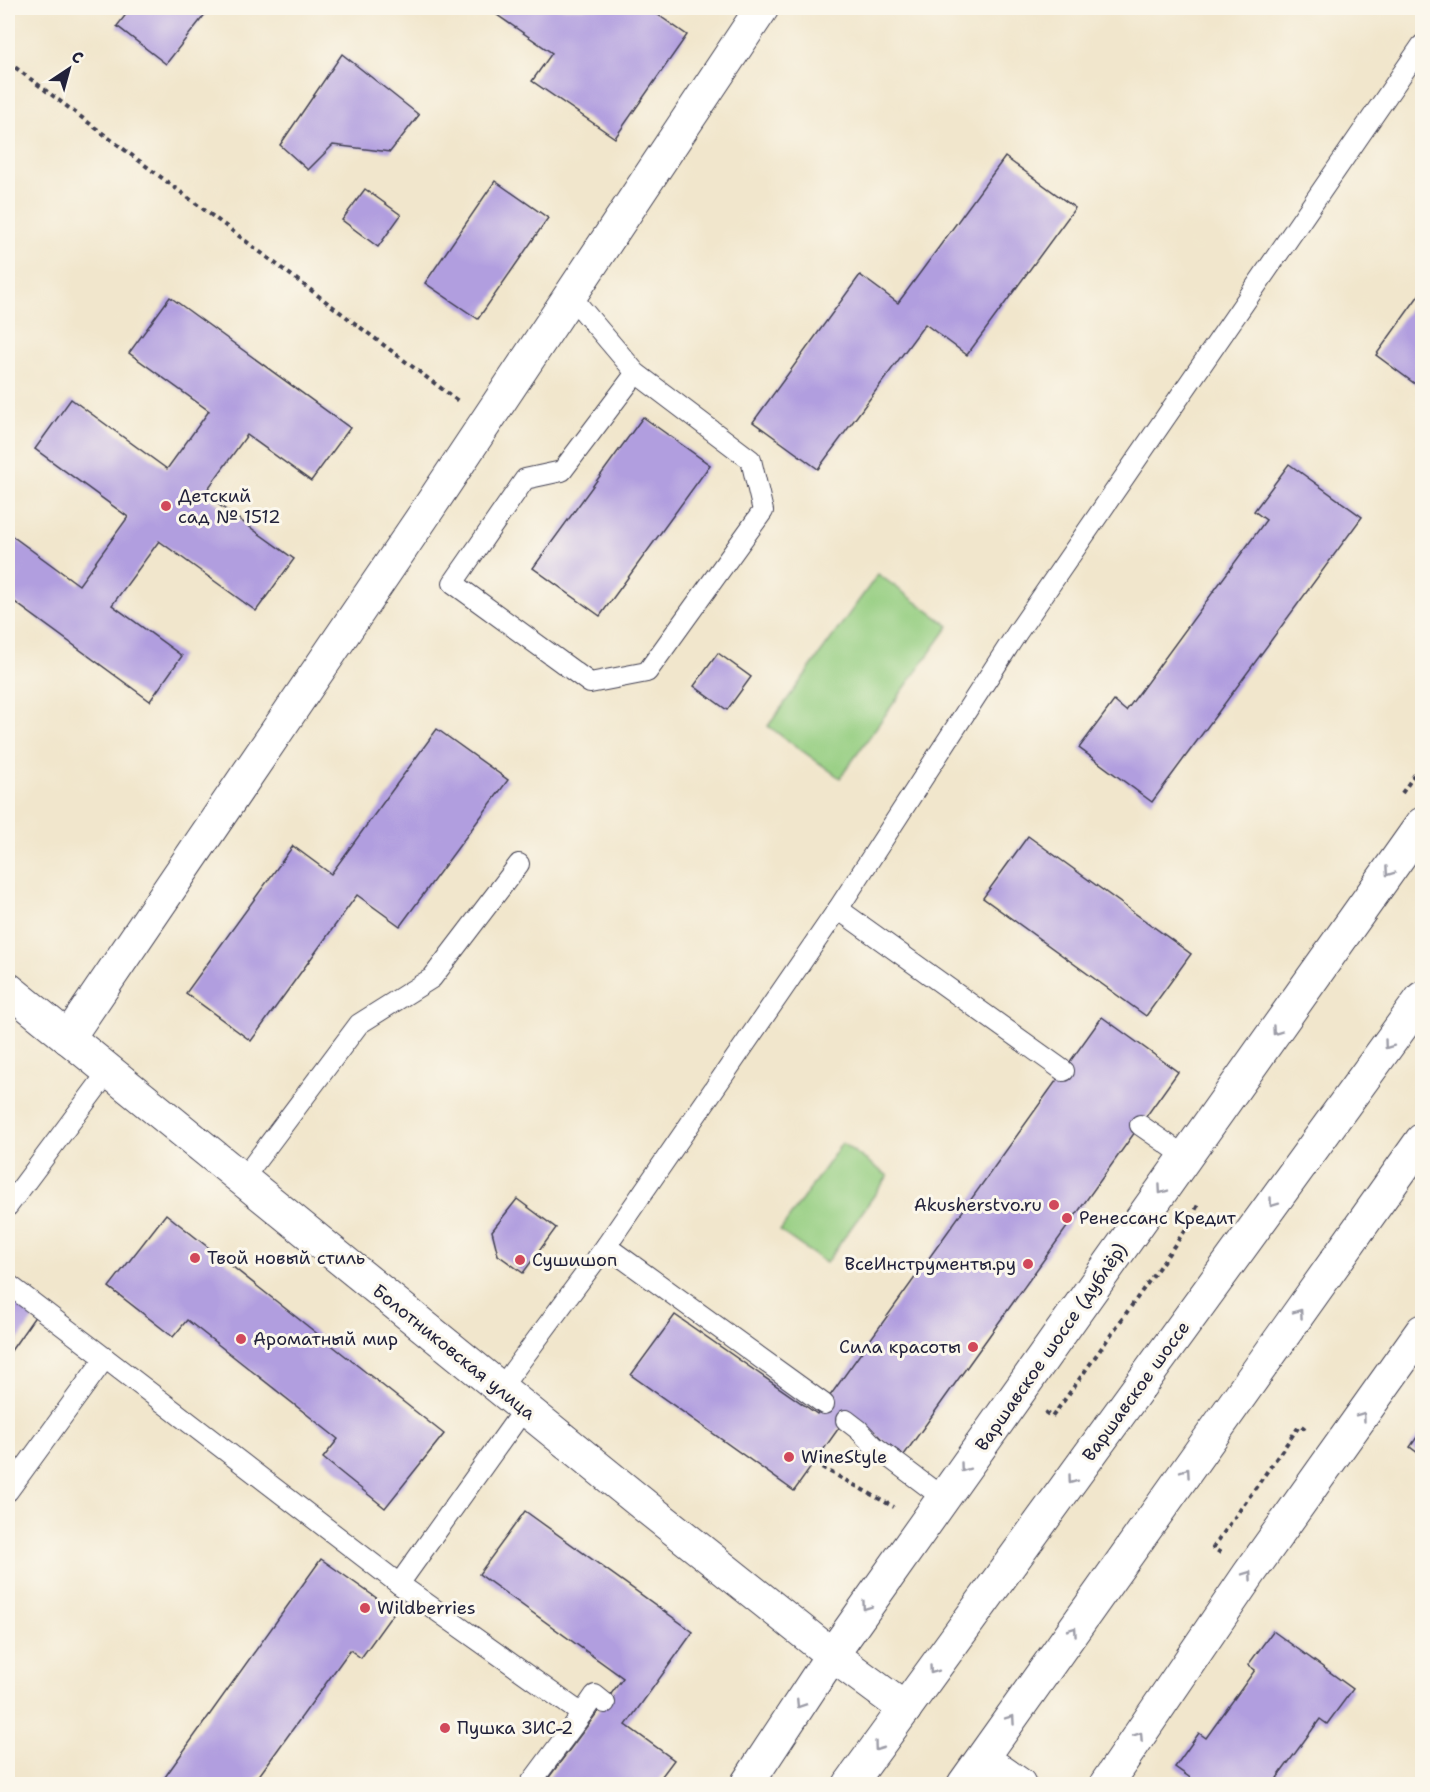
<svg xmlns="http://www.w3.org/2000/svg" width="1430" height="1792" font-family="'Shantell Sans',sans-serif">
<rect width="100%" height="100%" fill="#fbf7ec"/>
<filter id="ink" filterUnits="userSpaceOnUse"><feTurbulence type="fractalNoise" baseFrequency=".0167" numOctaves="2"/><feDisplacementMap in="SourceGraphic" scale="12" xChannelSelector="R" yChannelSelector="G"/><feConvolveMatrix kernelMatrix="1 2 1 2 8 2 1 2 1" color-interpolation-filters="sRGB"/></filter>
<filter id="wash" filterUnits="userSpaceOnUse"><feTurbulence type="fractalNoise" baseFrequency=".008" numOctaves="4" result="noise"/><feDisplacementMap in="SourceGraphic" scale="24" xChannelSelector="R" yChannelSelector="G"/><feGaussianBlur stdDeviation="1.35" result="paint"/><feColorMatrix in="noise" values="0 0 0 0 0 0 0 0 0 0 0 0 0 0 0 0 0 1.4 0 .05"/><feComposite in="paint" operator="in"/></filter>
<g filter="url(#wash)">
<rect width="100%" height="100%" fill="#f1e6cc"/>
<g fill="#95ce81" stroke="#5c785e" stroke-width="1.5">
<path d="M878,574L949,626L840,778L768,726Z"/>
<path d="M842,1143L888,1176L826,1263L780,1231Z"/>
</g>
<g id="blocks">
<g fill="#b19edf">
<path d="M131,8H210L166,64L117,26Z"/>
<path d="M487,8H648L687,35L615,138L532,81L552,53Z"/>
<path d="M342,54L419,115L390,152L333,145L308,170L280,145Z"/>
<path d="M1005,157L1075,208L967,355L925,324L818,469L753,422L860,275L898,303Z"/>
<path d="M495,181L548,218L478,319L425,283Z"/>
<path d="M365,189L401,215L378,247L342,220Z"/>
<path d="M1419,295L1422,297V389L1376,355Z"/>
<path d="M170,297L350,428L311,481L247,435L204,494L294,559L256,611L159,541L112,605L182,656L150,701L8,597V533L79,585L128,517L35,449L71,399L167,469L209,411L129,353Z"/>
<path d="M643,417L710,465L600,616L533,568Z"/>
<path d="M1289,464L1362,517L1152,802L1079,748L1114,701L1126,711L1266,520L1254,511Z"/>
<path d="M718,653L751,677L727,710L694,686Z"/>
<path d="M437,729L508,780L400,926L357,895L251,1041L186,993L293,846L331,874Z"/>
<path d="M1028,836L1191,954L1146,1016L983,898Z"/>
<path d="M1102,1017L1178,1072L904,1455L848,1415L794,1491L631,1375L675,1315L817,1414Z"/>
<path d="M517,1199L556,1228L523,1273L498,1255L492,1231Z"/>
<path d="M166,1214L444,1434L385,1508L323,1458L338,1439L187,1320L173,1337L109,1287Z"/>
<path d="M8,1295L36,1315L8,1355Z"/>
<path d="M1422,1430V1456L1410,1447Z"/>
<path d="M525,1511L693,1632L626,1725L674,1760L656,1784H544L623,1678L479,1574Z"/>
<path d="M321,1559L395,1611L361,1658L350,1650L253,1784H160Z"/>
<path d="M1273,1631L1353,1689L1327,1724L1320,1719L1277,1778L1283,1782L1281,1784H1199L1175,1767L1199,1733L1206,1738L1255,1670L1248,1665Z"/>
</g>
</g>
</g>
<g filter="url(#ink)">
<use href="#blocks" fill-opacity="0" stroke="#413f51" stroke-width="1.5"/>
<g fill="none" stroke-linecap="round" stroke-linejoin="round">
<g stroke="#413f51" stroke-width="22">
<g id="service">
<path d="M569,294L636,373L751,460L763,511L647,672L590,683L453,583L525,479L562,471L636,373"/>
<path d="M838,909L1064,1071"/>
<path d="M1140,1125L1186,1157"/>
<path d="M242,1180L359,1024L432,978L519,864"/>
<path d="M8,1206L108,1072"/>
<path d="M606,1246L824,1404"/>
<path d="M8,1284L105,1358L8,1491"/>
<path d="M105,1358L399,1584L524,1409"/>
<path d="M500,1389L606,1246L838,909L1017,633L1422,45"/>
<path d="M846,1420L859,1430L874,1446L943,1498"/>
<path d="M399,1584L582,1714L595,1695L605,1703"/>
<path d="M530,1784L582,1714"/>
</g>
</g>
<g stroke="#413f51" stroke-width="35">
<g id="minor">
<path d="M68,1038L424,515L762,8"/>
<path d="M983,1759L1019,1784"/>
<path d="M1106,1784L1249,1574L1422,1331"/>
</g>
</g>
<g stroke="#413f51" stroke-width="35">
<g id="tertiary">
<path d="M8,989L650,1510L832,1655L905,1709"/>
<path d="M747,1784L832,1655L1422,824"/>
</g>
</g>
<g stroke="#413f51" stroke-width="35">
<g id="primary">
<path d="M850,1784L1422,998"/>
<path d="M964,1784L1422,1140"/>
</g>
</g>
<g stroke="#413f51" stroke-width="4" stroke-dasharray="4.5 4.5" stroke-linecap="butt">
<path d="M8,62L458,401"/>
<path d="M1402,793L1422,764"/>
<path d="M1045,1412L1052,1417L1063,1402L1184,1232L1199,1203"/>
<path d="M814,1463L894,1507"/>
<path d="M1221,1553L1213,1548L1300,1425L1308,1431"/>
</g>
<use href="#service" stroke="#fff" stroke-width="20"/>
<use href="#minor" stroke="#fff" stroke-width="33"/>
<use href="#tertiary" stroke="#fff" stroke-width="33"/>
<use href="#primary" stroke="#fff" stroke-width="33"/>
</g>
<defs><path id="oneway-chevron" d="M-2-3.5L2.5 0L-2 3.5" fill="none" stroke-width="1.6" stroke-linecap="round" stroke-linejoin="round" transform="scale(1.5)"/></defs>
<g stroke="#9c9ca7">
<use href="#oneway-chevron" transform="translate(1389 872) rotate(125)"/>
<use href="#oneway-chevron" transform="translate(1276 1031) rotate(125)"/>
<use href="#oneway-chevron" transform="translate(1388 1045) rotate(126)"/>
<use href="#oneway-chevron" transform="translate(1162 1190) rotate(125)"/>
<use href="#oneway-chevron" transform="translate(1273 1203) rotate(126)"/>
<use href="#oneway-chevron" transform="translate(1299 1313) rotate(-55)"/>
<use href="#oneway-chevron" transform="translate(1362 1416) rotate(-54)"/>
<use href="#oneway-chevron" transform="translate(964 1468) rotate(126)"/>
<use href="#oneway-chevron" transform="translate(1186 1472) rotate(-55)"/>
<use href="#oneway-chevron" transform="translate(1072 1480) rotate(126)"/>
<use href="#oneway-chevron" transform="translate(1248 1575) rotate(-55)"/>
<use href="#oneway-chevron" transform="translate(866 1606) rotate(125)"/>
<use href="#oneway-chevron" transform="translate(1073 1631) rotate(-55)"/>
<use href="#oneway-chevron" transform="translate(933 1670) rotate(126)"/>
<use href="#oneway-chevron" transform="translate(800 1704) rotate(123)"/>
<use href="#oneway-chevron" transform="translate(1011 1719) rotate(-55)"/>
<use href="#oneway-chevron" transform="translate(1139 1736) rotate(-56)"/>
<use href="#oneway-chevron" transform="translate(878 1747) rotate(126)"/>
</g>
</g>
<g fill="#d1495b" stroke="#fbf7ec" stroke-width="2">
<circle cx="166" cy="506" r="6"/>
<circle cx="1054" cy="1205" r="6"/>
<circle cx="1067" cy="1218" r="6"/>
<circle cx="195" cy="1258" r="6"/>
<circle cx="520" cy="1260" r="6"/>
<circle cx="1028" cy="1264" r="6"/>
<circle cx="241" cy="1339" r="6"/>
<circle cx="973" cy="1347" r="6"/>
<circle cx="789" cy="1457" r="6"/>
<circle cx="365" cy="1608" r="6"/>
<circle cx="445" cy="1728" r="6"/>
</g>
<g text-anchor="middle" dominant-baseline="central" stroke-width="6" stroke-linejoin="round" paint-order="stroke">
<g font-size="18" fill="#22223b" stroke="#fbf7ec" text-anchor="start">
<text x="178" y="496">Детский<tspan x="178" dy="21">сад № 1512</tspan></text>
<text x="1042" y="1205" text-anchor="end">Akusherstvo.ru</text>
<text x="1079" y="1218">Ренессанс Кредит</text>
<text x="207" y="1258">Твой новый стиль</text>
<text x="532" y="1260">Сушишоп</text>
<text x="1016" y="1264" text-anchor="end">ВсеИнструменты.ру</text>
<text x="253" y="1339">Ароматный мир</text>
<text x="961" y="1347" text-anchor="end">Сила красоты</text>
<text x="801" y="1457">WineStyle</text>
<text x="377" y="1608">Wildberries</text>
<text x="457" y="1728">Пушка ЗИС-2</text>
</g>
<g font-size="18" fill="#22223b" stroke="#fbf7ec">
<text transform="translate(1051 1347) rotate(-55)">Варшавское шоссе (дублёр)</text>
<text transform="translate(454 1352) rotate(39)">Болотниковская улица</text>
<text transform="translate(1136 1391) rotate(-54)">Варшавское шоссе</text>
</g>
</g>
<rect width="1430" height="1792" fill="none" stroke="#fbf7ec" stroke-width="30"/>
<g transform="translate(69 69) rotate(36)" stroke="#fbf7ec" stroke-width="4.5" paint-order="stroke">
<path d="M0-4.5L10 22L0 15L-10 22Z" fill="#22223b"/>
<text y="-9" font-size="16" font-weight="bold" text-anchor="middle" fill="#22223b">С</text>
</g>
</svg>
